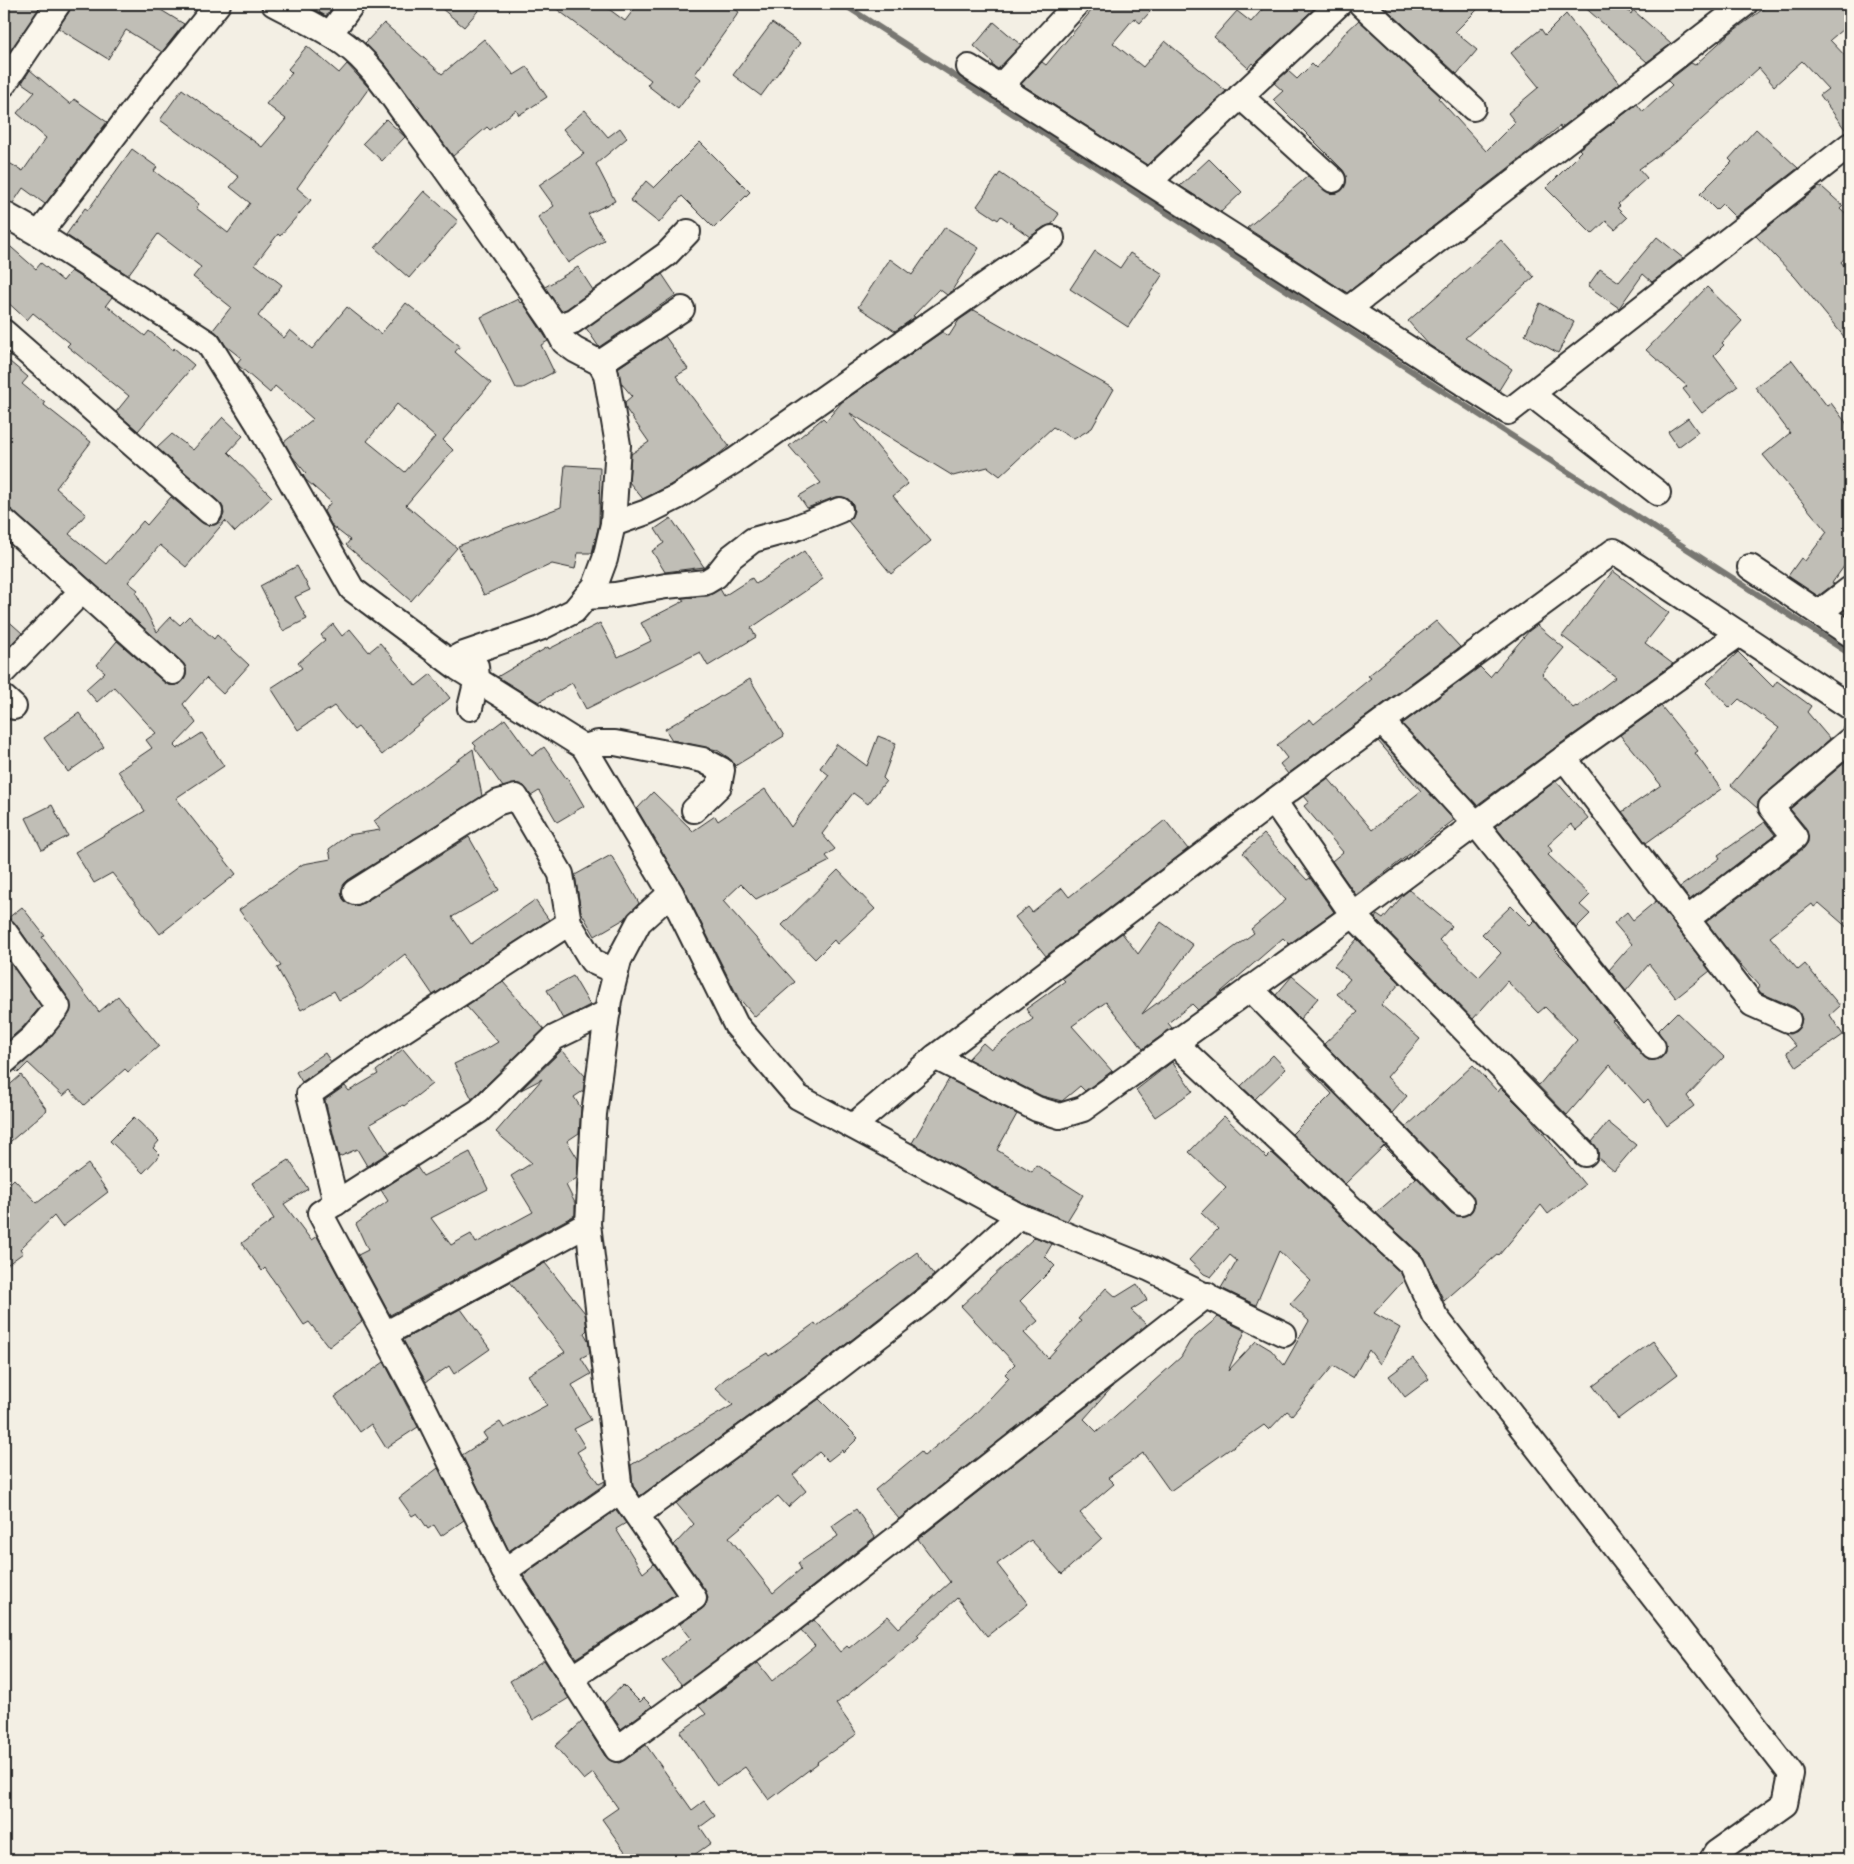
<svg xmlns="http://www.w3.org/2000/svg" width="1854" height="1864" font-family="Delius,sans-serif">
<rect width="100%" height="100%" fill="#f3efe4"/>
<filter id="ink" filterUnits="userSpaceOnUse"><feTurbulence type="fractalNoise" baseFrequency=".02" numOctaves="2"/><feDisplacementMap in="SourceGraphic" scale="10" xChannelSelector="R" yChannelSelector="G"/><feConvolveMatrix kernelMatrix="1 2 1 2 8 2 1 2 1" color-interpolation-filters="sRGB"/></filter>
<g filter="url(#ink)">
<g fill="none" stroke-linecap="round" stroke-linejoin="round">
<path stroke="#787772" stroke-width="6" d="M843,4L1850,654"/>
</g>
<g fill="#c0beb6" stroke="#2b2b2b" fill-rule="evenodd">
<path d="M4,4H42L4,60Z"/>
<path d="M72,4H151L184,24L162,52L126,30L108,59L58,28L69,12Z"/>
<path d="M303,4H335L326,16Z"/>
<path d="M436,4H484L464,27Z"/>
<path d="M550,4H602L625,21L638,4H728L739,12L695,74L701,79L678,109L647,85L651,80Z"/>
<path d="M1097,4H1157L1140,23L1134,18L1113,43L1143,67L1165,41L1226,91L1147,165L1021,84L1042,62L1046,65Z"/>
<path d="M1267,4H1319L1254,65L1252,63L1248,68L1214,37L1237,11L1251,22Z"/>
<path d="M1381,4H1483L1455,32L1477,50L1457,74Z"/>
<path d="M1581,4H1621L1631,14L1633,10L1671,44L1647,62Z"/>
<path d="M1770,4H1850V23L1830,40L1850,61V132H1847L1820,95L1828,89L1802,61L1774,86L1759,68L1675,143L1639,169L1647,178L1618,204L1620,206L1617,208L1627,218L1615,229L1606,221L1592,234L1546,188L1578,156L1577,155L1581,151L1579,149L1637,104L1643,112L1672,85L1668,81L1691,63L1695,65L1729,34Z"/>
<path d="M1566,14L1620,83L1561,128L1560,126L1529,152L1347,293L1247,228L1308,176L1330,193H1337L1343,189L1346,182V176L1343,170L1273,100L1283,91L1274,83L1288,71L1297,79L1312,64L1316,68L1345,33L1359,20L1440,96L1438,98L1486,151L1515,122L1508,113L1539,87L1511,53L1541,29L1545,35Z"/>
<path d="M994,22L1021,45L998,69L992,65L993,63L974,46Z"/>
<path d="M384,23L442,74L484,39L514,75L527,67L547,97L519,115L516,110L490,130L487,127L453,156L418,109L420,107L412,101L385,64L365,43Z"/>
<path d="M772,23L800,43L761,96L733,75Z"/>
<path d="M307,46L339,73L347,64L369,88L297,188L311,200L280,236L278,234L255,264L282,285L258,316L284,338L290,330L312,349L347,307L381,334L406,303L460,346L455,352L491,383L443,440L453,450L406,505L457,548L411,601L346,545L350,540L332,526L324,511L331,502L306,480L303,476L306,473L292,456L284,442L313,419L275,386L270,393L239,366L237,363L241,358L226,346L219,335L213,330L231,307L193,277L201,267L158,234L128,275L66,235L85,208L88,210L132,149L157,167L154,171L199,204L196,208L228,233L250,203L230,187L239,177L160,120L182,89L262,147L286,119L266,104L292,73L288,69ZM397,404L435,437L405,472L367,441Z"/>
<path d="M30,70L70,104L74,99L107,122L45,204L23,188L13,203L4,200V160L23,171L46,138L17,113L35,92L22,83Z"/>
<path d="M585,110L608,137L620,128L627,138L596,164L615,201L588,214L604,240L568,263L538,217L554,206L539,185L584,154L563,129Z"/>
<path d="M386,119L405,137L382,161L363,143Z"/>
<path d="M1756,129L1798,168L1735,217L1722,204L1716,210L1700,194L1732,162L1729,159Z"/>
<path d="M700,142L750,192L714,228L682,196L659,223L630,200L646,181L654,188Z"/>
<path d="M1209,159L1242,192L1221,212L1180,186Z"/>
<path d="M1000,173L1059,214L1052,224L1044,227L1030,237L1001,216L998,220L977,206Z"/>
<path d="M1819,187L1821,188L1822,187L1843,206L1840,209L1850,218V252L1841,262L1850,273V344L1795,277L1756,236Z"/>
<path d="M424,191L458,221L409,278L375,248Z"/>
<path d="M945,227L979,248L951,292L947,295L939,289L913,316L915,317L895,331L858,307L890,259L912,275Z"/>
<path d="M1657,237L1683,258L1652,282L1643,274L1619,308L1588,286L1600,269L1619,282Z"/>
<path d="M1501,240L1534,277L1465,338L1512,369L1499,390L1429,345L1408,321Z"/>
<path d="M4,241L36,269L41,263L63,281L71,271L112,297L106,305L145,336L149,331L173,350L174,348L194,365L138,431L116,412L129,396L67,346L70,343L33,313L27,320L4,299Z"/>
<path d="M1095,251L1120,268L1130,253L1163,274L1128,327L1070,289Z"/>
<path d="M578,267L593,290L567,309L561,311L545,287Z"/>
<path d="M662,274L676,295L599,347L586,328Z"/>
<path d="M1707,287L1742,321L1722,343L1724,345L1714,355L1738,386L1702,413L1683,389L1687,386L1646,350Z"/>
<path d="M518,299L520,303L522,301L548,341L541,345L554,372L523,388H516L481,317Z"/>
<path d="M1540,303L1574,322L1558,353L1525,335Z"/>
<path d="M974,310L1114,389L1092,428L1074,439L1053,427L1000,476L988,467L953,476L850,413L908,484L893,496L931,541L891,574L848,521L851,518L854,511L853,504L849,500L842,497H835L807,508L799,496L821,483L789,446L823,418L826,421L842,402L942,332L949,336L959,320Z"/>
<path d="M665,336L688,369L676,376L729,446L719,454L670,485L643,499L629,482L631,454L649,442L626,409L625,402L632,396L621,383L618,368Z"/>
<path d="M4,357L28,377L22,384L45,403L44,405L91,442L56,488L86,514L69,534L106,564L143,521L147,525L171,497L201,522L207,525H215L221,521L224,514L223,507L219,502L157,448L172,434L193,450L223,417L243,436L228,452L272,497L235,532L225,521L186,567L160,545L128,582L138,590L136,593L157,632L171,617L180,625L189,616L214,639L217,635L249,665L223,694L206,678L183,704L196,723L174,746L177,749L202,733L224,766L176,798L236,874L160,934L112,873L94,883L75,852L145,811L118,771L152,748L146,740L156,733L114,687L97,702L86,689L105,672L97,665L117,641L164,682L170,685H177L183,681L186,675V668L182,662L13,511L4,508Z"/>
<path d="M1792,360L1827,406L1831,403L1850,428V558L1832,583L1834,584L1818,596L1788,576L1801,558L1805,561L1827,532L1763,455L1790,433L1755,387Z"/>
<path d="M1688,418L1698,432L1678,447L1668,432Z"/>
<path d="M565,465L600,467L599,524L592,553H578L575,569L552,564L484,595L458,546L561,507Z"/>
<path d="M671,518L704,567L665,572L652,551L664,543L655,529Z"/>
<path d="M804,551L823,579L751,628L756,637L708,666L700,652L586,709L572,683L539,702L497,677L548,647L549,649L600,623L618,657L651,641L641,623L684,601L682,598L708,596L720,589L724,596L752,578L756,584Z"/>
<path d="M297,566L310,590L295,597L307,619L283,631L260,586Z"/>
<path d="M1613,571L1669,613L1645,643L1673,664L1556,747L1477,805L1402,724L1480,667L1490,677L1529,631L1537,625L1564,648L1542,674L1573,708L1576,706L1577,707L1616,677L1562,636Z"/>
<path d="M4,617L22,633L4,652Z"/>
<path d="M1436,621L1460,647L1288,774L1280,764L1287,758L1277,745L1310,719L1314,724L1371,678L1368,676Z"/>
<path d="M333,624L342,636L350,629L369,652L380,643L416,686L431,674L450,698L382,755L358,727L354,730L334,706L298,730L271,688L302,668L298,663L325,640L321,635Z"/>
<path d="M1738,652L1773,687L1777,681L1811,706L1807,712L1830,739L1762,797L1758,802L1757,808L1731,785L1779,728L1739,699L1730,708L1706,683Z"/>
<path d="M750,679L784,736L735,766L729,758L717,750L672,740L665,729Z"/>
<path d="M1661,706L1698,751L1695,753L1721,789L1646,843L1622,812L1661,785L1620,735Z"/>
<path d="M79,713L104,747L68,772L44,738Z"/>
<path d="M505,719L532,756L544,747L566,778L567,777L584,806L557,822L539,791L531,796L524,786L518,784L503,787L475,748L476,746L473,743Z"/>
<path d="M878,736L896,743L883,778L886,781L868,804L853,793L822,834L835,849L826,856L830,861L756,899L741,884L723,901L795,982L755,1017L738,997L683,887L637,809L653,792L693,831L715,816L718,821L765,789L791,827L829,775L820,768L837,744L867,766Z"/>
<path d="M1380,740L1454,820L1356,895L1332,861L1343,852L1304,806L1309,802L1304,796L1328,778L1372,830L1421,791L1378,741Z"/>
<path d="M473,749L482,796L348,880L343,886L341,893L343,899L349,904L356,906L362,904L469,837L499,890L452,917L471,944L535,900L549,920L433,995L405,954L362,988L339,1000L334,991L301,1010L277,968L281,966L239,910L303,864L331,859L329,849L348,835L380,830L374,821Z"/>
<path d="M1848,760L1850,763V930L1819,903L1814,907L1812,904L1770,937L1798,970L1805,964L1840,1006L1830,1015L1843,1035L1797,1067L1787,1052L1796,1046L1785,1033L1790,1034L1796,1031L1800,1026L1802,1019L1799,1012L1794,1007L1761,993L1758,989L1760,986L1731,954L1706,922L1804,848L1808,842V835L1806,828L1790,809Z"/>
<path d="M1556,781L1589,819L1576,830L1571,824L1548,845L1552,851L1548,855L1590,895L1580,905L1590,914L1576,928L1495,826Z"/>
<path d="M52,805L68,836L42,850L26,818Z"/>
<path d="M1165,820L1188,849L1046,956L1015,917L1028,907L1032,912L1062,888L1069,897Z"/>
<path d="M1765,822L1775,835L1690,900L1680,887L1720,858L1718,855Z"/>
<path d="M1264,834L1307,880L1310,878L1334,912L1289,944L1283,938L1214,998L1198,1010L1192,1004L1168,1023L1172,1028L1143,1049L1106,1002L1072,1026L1112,1071L1085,1091L1080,1086L1062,1101L1042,1096L968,1059L983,1043L991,1050L1033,1019L1026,1009L1065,981L1062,978L1122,933L1138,954L1161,922L1193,945L1142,1014L1254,933L1251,929L1286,900L1243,853Z"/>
<path d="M611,855L639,903L626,918L595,936L581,912L575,875Z"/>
<path d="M838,870L875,909L837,944L834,940L815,959L782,925Z"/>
<path d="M1409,890L1452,926L1439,940L1479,977L1501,953L1482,934L1511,906L1530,925L1535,920L1557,948L1555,950L1575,970L1614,1020L1612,1021L1648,1060H1655L1661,1058L1666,1052V1045L1658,1031L1677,1012L1724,1057L1687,1096L1694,1106L1667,1126L1648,1099L1644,1103L1610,1065L1567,1115L1521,1068L1539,1085L1577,1040L1545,1007L1538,1013L1507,981L1473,1019L1375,918L1377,915L1383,919L1404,894Z"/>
<path d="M1656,901L1710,971L1676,998L1649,964L1626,991L1609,970L1632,944L1614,923L1627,912L1633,920Z"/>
<path d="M22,907L45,936L42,937L99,1012L118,996L159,1046L128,1072L125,1069L84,1105L70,1090L63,1096L28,1063L18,1073L15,1070L43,1046L71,1010L69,999L15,923L8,918Z"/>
<path d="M1357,939L1400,983L1381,1005L1420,1039L1387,1077L1407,1096L1392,1113L1324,1044L1358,1012L1337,994L1350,979L1334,966Z"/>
<path d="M4,954L41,1006L23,1027L4,1044Z"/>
<path d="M573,976L590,1005L563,1019L547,990Z"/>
<path d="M1292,976L1318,998L1300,1019L1276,995Z"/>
<path d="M503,982L544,1029L472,1099L454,1064L488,1048L498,1042L466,1006Z"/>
<path d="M403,1049L432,1084L404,1106L403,1105L370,1124L388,1153L367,1166L357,1149L339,1157L325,1100L345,1086L349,1091L378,1074L376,1071Z"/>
<path d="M562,1050L585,1076L583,1091L574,1097L581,1108L579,1133L567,1141L578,1159L577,1178L566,1185L575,1203V1215L390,1315L358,1255L368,1250L356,1224L388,1201L381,1190L417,1167L423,1176L470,1152L488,1189L431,1218L451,1245L471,1234L476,1243L533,1212L511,1176L532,1163L496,1132L542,1079L521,1090Z"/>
<path d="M325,1053L331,1062L302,1082L296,1072Z"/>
<path d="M1273,1055L1286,1069L1255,1099L1241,1086Z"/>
<path d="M1172,1062L1193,1091L1155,1117L1136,1090Z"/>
<path d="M1304,1062L1451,1213L1457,1216H1464L1471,1212L1474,1206V1200L1471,1194L1406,1127L1473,1065L1498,1092L1501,1088L1529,1116L1585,1185L1548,1214L1541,1205L1499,1255L1498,1254L1444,1301L1422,1255L1376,1213L1416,1178L1384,1146L1345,1184L1292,1134L1332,1094L1303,1063Z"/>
<path d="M21,1075L47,1110L4,1147V1090Z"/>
<path d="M949,1079L1017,1114L997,1150L1032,1172L1036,1165L1083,1195L1067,1221L1025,1204L912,1143Z"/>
<path d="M1224,1116L1267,1158L1272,1153L1401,1273L1404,1280L1374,1313L1400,1328L1380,1364L1369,1350L1353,1378L1333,1366L1292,1415L1287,1411L1269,1430L1264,1425L1170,1491L1143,1453L1108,1478L1114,1484L1080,1513L1102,1538L1062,1574L1031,1540L997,1564L1028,1604L987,1636L957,1598L917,1635L919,1637L836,1704L857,1734L817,1762L818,1763L769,1800L745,1767L717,1786L680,1732L706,1714L699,1706L758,1663L772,1681L815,1646L801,1630L814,1620L840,1652L847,1646L849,1648L888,1616L899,1628L950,1582L918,1539L1113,1386L1084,1419L1097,1432L1181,1357L1190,1341L1218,1317L1245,1331L1228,1371L1256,1341L1271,1350L1284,1365L1309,1321L1290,1304L1311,1281L1279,1251L1256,1305L1221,1288L1237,1261L1230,1255L1211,1277L1204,1274L1189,1260L1218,1229L1201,1213L1226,1187L1189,1152Z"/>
<path d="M134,1117L159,1141L153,1148L160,1155L143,1173L110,1141Z"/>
<path d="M1608,1122L1636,1145L1614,1171L1598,1158V1150L1592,1142Z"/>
<path d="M289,1160L308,1189L284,1204L311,1240L317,1236L362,1321L329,1347L309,1322L304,1325L265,1268L262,1271L242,1243L274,1219L252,1183Z"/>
<path d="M88,1164L108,1192L62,1227L54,1216L20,1249L23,1253L4,1267V1189L14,1179L37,1203Z"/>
<path d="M1035,1237L1052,1244L1045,1256L1055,1266L1020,1301L1038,1321L1024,1333L1048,1358L1081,1321L1078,1319L1106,1288L1116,1297L1137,1284L1147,1300L1131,1310L1147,1325L899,1519L875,1490L921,1452L924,1456L972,1417L1009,1378L1005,1374L1015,1364L961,1306Z"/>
<path d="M917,1252L934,1275L928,1280L822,1363L640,1496L633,1486L631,1465L733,1405L715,1388L725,1379L767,1353L769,1356L815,1323L817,1326Z"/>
<path d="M545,1263L585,1313L587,1330L584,1333L588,1340L590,1353L581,1358L591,1374L572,1385L591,1420L574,1429L585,1447L577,1452L599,1484L605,1481V1484L509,1551L462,1455L487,1439L483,1433L500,1422L504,1428L547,1405L528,1375L565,1352L510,1282L461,1309L490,1349L454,1374L449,1366L426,1382L403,1340Z"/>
<path d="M1653,1341L1678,1374L1618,1419L1593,1386Z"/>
<path d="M1413,1358L1429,1379L1405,1397L1389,1376Z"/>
<path d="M384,1362L418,1427L386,1448L371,1424L360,1432L335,1397Z"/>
<path d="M819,1399L858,1438L843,1453L842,1450L828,1461L819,1452L793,1475L806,1491L788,1507L778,1496L729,1537L773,1593L801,1569L798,1563L838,1536L832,1526L856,1509L875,1537L775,1616L682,1685L662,1661L691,1638L680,1624L702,1609L706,1604L708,1598L705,1590L674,1545L694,1524L676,1503Z"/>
<path d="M438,1468L464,1520L441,1536L434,1525L428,1529L417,1513L412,1516L399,1498Z"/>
<path d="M616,1510L626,1523L616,1529L643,1573L654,1564L675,1594L576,1658L523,1575Z"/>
<path d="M544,1660L569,1698L533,1720L510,1681Z"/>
<path d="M623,1685L640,1702L644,1698L652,1706L621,1729L604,1703Z"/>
<path d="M583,1721L605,1756L611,1761L619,1763L625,1760L646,1745L692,1810L704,1801L715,1816L700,1827L711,1843L687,1860H631L602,1819L618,1808L593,1773L584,1780L555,1746Z"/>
</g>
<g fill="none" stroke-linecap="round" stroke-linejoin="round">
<g stroke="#2b2b2b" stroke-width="28">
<g id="minor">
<path d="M274,4C298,17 324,28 346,45C374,66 393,99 414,126C463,192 510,260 556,327L564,342L575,350L600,363L606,374L618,445L613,524L605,559L595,586L574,611L540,628L461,655L450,661"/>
<path d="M1361,4L1473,108"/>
<path d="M330,34L352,4"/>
<path d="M969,67L1508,412L1850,145"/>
<path d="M4,84L58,4"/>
<path d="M1000,87L1077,4"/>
<path d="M1240,96L1333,180"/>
<path d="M1149,182L1339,4"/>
<path d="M4,214L39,234L208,343L259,425L352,589L458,668L584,747L671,893L736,1025L798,1097L1019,1216L1148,1268L1284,1334"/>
<path d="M39,234L156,81L218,4"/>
<path d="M1348,309L1745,4"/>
<path d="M556,327L573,321L667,254L688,232"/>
<path d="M4,332L210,512"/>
<path d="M600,363L682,309"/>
<path d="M1531,394L1658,493"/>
<path d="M4,521L173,672"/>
<path d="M613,524L647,512L677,497L734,461L1052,238"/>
<path d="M1750,567L1850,634"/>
<path d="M586,597L615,595L666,586L706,582L716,576L731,557L753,540L793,529L840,510"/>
<path d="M1819,613L1850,589"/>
<path d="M4,671L82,591"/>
<path d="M4,698L14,707"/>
<path d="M470,708L477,679L476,666"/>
<path d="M1382,722L1476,824L1653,1047"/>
<path d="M584,747L598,743H615L703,760L722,770L719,786L694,810"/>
<path d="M1564,758L1752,1004L1788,1020"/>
<path d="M1274,801L1353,915L1585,1154"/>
<path d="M355,892L496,803L516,797L561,874L569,923"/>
<path d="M1687,919L1795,837L1771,807L1850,740"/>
<path d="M4,931L58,1007L33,1037L4,1062"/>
<path d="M1250,988L1461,1203"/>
<path d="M608,1012L554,1038L479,1111L320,1213L421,1402L504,1571L617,1749L783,1627L1207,1295"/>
<path d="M1174,1042L1412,1265L1435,1316L1791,1774L1785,1804L1716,1853L1712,1860"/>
<path d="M935,1057L1037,1109L1060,1116L1083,1109L1353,915L1564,758L1739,634"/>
<path d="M853,1126L935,1057L1274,801L1614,551L1850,707"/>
<path d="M336,1203L309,1094L356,1061L569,923L592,961L616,972"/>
<path d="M385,1334L588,1224"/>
<path d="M637,1515L830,1374L937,1291L1019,1216"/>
<path d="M504,1571L620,1491"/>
<path d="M571,1678L694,1598L620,1491L588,1224L594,1114L609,1000L619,960L639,922L671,893"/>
</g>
</g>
<use href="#minor" stroke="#fbf7ec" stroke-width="24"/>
</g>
</g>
<rect width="1854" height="1864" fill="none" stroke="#fbf7ec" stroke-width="20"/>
<rect x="10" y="10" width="1834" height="1844" fill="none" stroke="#2b2b2b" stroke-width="2" filter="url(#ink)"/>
</svg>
